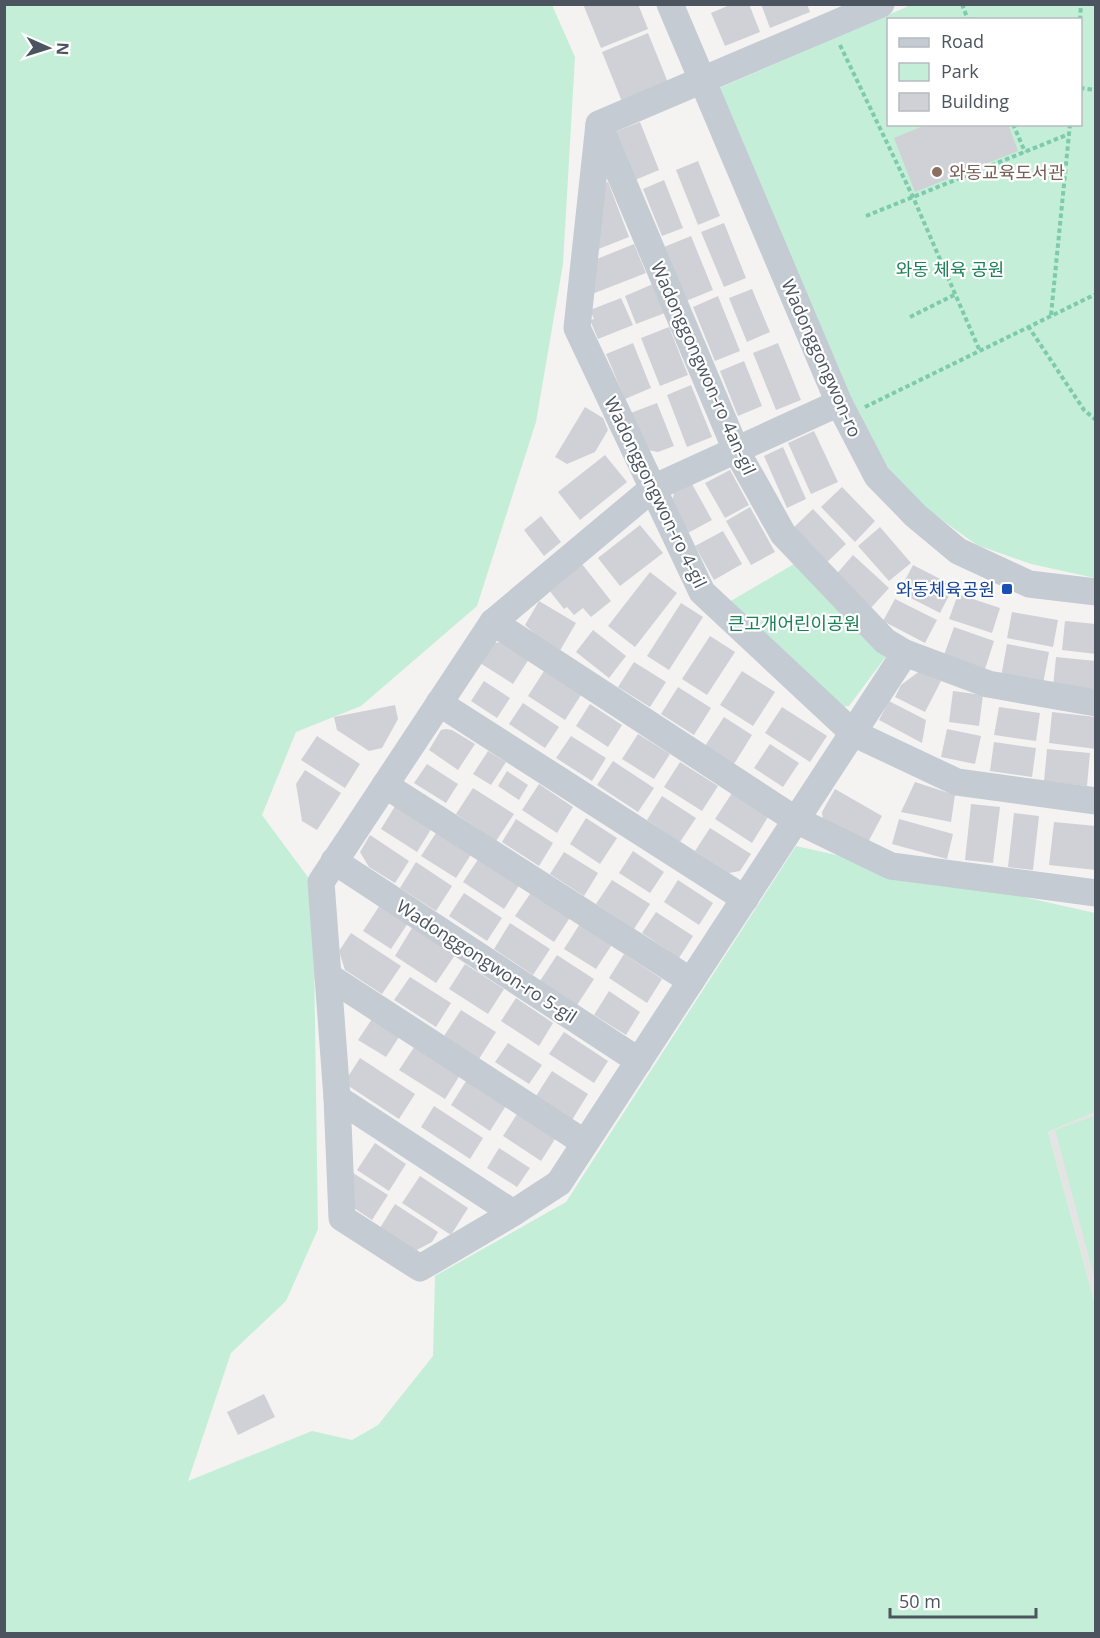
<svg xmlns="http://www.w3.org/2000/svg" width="1100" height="1638" font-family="'Open Sans','Noto Sans KR',sans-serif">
<rect width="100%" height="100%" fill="#f4f3f2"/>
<path fill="#e5e4e4" d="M1095,1112V1304L1048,1132Z"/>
<g fill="#c4eed8" fill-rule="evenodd">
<path d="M5,5H552L575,57L563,264L536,422L477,606L361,706L296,732L262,815L313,884L318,1229L286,1301L231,1353L188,1481L312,1431L352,1440L378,1425L433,1356L435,1276L566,1202L796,846L1095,913V1112L1048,1132L1095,1304V1633L5,1634Z"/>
<path d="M911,5H1095V578L1031,564L977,545L904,493L864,429L710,92ZM888,20H1080V124H888Z"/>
<path d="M799,561L887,655L849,706L843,707L724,605Z"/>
<path d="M1095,1116H1096L1095,1280L1055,1130Z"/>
</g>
<g fill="#d0d1d6">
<path d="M583,4H638L648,29L601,48Z"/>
<path d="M732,4H749L760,32L725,46L711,13Z"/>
<path d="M761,4H807L810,12L770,28Z"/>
<path d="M648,33L669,85L623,104L602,52Z"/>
<path d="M640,122L659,170L635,180L615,132Z"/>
<path d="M928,124H1008L1018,151L915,192L894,138Z"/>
<path d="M698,161L720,216L698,225L676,170Z"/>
<path d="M664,180L683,228L662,236L643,189Z"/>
<path d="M608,182L629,237L596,250L600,185Z"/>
<path d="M724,223L746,278L724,287L701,232Z"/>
<path d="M691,236L713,290L686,301L664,247Z"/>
<path d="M634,244L646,273L587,296L592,261Z"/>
<path d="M653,284L665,313L636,324L625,296Z"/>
<path d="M752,289L770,332L747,342L729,298Z"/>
<path d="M718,296L740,351L715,361L693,307Z"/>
<path d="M621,298L633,325L598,339L590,320L594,319L590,310Z"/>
<path d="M669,327L688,375L660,386L641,338Z"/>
<path d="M633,343L651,388L625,399L606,354Z"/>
<path d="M778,343L801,400L776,410L753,353Z"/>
<path d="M744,361L762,406L738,416L720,371Z"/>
<path d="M691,385L712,437L687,447L667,395Z"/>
<path d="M657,403L674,446L658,452L648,450L628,414Z"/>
<path d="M585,407L603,418L608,430L595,452L567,464L555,457Z"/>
<path d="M814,431L838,482L811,494L788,443Z"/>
<path d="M783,447L806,499L787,508L764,456Z"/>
<path d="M605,455L627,482L580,520L558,492Z"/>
<path d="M730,470L749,505L725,518L705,483Z"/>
<path d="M692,484L712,520L686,534L671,506L674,493Z"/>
<path d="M842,487L875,521L855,542L821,507Z"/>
<path d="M750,507L775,552L751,565L726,521Z"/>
<path d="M813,509L846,544L825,564L792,529Z"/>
<path d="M541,516L561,542L544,556L524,530Z"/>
<path d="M640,525L663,553L620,586L598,558Z"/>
<path d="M880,527L911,563L889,581L858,546Z"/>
<path d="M723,531L742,564L714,580L695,546Z"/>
<path d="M853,555L889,588L870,609L834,577Z"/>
<path d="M582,564L611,601L591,617L583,608L574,615L567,607L564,609L549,590Z"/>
<path d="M913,565L954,586L940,613L899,592Z"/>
<path d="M650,572L677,593L635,647L608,626Z"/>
<path d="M958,594L1000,608L992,633L949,619Z"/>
<path d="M895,599L937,620L925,643L883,621Z"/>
<path d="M539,601L576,623L558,654L525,625Z"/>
<path d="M681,603L703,617L669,670L647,656Z"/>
<path d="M1012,612L1058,620L1053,647L1007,638Z"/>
<path d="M1065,621L1096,624V654L1062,650Z"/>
<path d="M954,627L994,641L985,669L944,655Z"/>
<path d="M593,630L626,656L609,678L576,652Z"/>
<path d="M710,636L735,652L707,695L682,679Z"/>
<path d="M502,642L529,659L513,684L480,663L493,643Z"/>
<path d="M1007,644L1049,652L1043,684L1001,677Z"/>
<path d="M1056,657L1096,661V692L1053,687Z"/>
<path d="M634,662L666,682L650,707L618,687Z"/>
<path d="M921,670L941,681L925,712L895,697L901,685Z"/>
<path d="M544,671L581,695L565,720L528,696Z"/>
<path d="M742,671L775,692L753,726L720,705Z"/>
<path d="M484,681L510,698L497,718L471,701Z"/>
<path d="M678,687L711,708L694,735L661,714Z"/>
<path d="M953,691L983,695L979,726L949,722Z"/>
<path d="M889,701L926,720L922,743L879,720Z"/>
<path d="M523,703L559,727L545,748L509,724Z"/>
<path d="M590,704L622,725L608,747L576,726Z"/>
<path d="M395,705L398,719L382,748L369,751L337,730L334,717Z"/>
<path d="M782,707L827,736L810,762L765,733Z"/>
<path d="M999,707L1040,713L1036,741L994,735Z"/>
<path d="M1052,712L1096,717V749L1049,743Z"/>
<path d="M724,717L752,735L734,764L705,746Z"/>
<path d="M446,729L452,730L475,744L458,770L429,750L441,730Z"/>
<path d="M947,729L981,736L975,764L941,757Z"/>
<path d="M638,734L670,754L654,779L622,759Z"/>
<path d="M317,736L360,764L345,788L301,760Z"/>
<path d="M571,736L606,758L592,781L556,758Z"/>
<path d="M994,742L1036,748L1032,777L990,771Z"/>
<path d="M770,744L799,763L783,787L754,768Z"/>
<path d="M1047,749L1090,753L1087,786L1044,781Z"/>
<path d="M488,751L506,762L491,785L473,774Z"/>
<path d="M613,761L654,788L638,812L597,785Z"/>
<path d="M680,762L718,786L702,811L664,787Z"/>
<path d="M427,764L458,784L446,803L414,783Z"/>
<path d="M305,770L341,793L317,830L302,821L296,784Z"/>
<path d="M507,771L528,785L519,800L498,786Z"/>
<path d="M915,782L955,795L951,822L901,812Z"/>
<path d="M539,784L573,807L557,833L522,810Z"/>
<path d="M473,788L514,814L496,841L456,814Z"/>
<path d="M835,789L882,816L867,844L823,820L822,812Z"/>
<path d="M732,793L768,817L752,843L715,819Z"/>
<path d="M662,796L696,818L680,842L647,820Z"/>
<path d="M397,803L433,826L417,852L381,829Z"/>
<path d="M971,804L1000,807L993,863L965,860Z"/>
<path d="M1014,813L1039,816L1033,870L1008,867Z"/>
<path d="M586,818L617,838L600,864L570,844Z"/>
<path d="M516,819L553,843L539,866L502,842Z"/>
<path d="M899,819L953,834L947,859L892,844Z"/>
<path d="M1054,822L1096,826V870L1049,865Z"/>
<path d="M710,828L751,854L740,871L729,873L695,851Z"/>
<path d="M438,830L472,853L456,878L421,856Z"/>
<path d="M370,835L409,861L395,883L369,867L360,852Z"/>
<path d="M633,851L664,872L650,893L619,873Z"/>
<path d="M564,852L598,873L584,896L550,874Z"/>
<path d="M479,858L520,884L504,909L463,882Z"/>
<path d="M416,862L452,886L436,911L400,888Z"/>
<path d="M612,880L650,904L634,929L596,904Z"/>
<path d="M678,880L713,903L699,925L664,902Z"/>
<path d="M532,891L571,916L554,942L515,916Z"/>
<path d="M464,893L502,918L487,941L449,916Z"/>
<path d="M380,905L408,923L391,949L363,931Z"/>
<path d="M656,912L693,936L679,958L642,933Z"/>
<path d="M581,922L613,943L596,969L564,949Z"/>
<path d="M510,923L550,949L533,975L494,949Z"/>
<path d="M412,928L455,955L436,983L395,956Z"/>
<path d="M351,933L401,966L382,994L345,970L339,951Z"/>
<path d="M624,954L662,979L647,1003L609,978Z"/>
<path d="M557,955L594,979L577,1005L540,981Z"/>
<path d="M465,964L504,989L488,1014L449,989Z"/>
<path d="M410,977L451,1003L436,1027L394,1000Z"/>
<path d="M609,991L640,1012L626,1035L594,1015Z"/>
<path d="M516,998L553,1023L539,1046L501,1021Z"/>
<path d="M461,1010L496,1032L479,1059L444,1036Z"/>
<path d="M372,1019L399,1037L386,1057L358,1040Z"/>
<path d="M564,1032L608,1061L594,1083L549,1054Z"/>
<path d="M508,1043L542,1065L529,1084L495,1062Z"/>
<path d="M415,1046L460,1075L445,1099L399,1070Z"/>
<path d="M360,1058L415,1094L399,1119L344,1083Z"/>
<path d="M552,1071L588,1094L572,1120L536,1096Z"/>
<path d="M468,1078L507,1104L490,1131L451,1105Z"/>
<path d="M434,1106L483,1138L470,1159L421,1127Z"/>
<path d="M517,1114L555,1139L541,1161L503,1136Z"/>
<path d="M375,1143L406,1164L389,1191L357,1170Z"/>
<path d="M499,1148L530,1168L517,1187L487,1168Z"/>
<path d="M353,1173L388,1195L372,1220L351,1206Z"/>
<path d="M420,1176L468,1208L451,1235L402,1203Z"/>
<path d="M395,1204L438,1232L432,1242L411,1253L378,1231Z"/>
<path d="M264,1394L275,1417L238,1435L227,1412Z"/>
</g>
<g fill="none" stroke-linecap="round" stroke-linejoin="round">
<g stroke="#7dcbac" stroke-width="4" stroke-dasharray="4.5 3" stroke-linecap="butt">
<path d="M962,4L968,20"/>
<path d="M1080,20L1081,4"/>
<path d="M840,45L913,197L979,349"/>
<path d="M1080,88L1096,90"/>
<path d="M1013,124L1025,152"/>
<path d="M866,216L1069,134"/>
<path d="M1051,315L1070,124"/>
<path d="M910,317L956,294"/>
<path d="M1028,326L1084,410L1096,420"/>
<path d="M865,407L1096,294"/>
</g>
<g stroke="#c4cbd3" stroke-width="27">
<path d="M670,4L839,403L877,476L916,516L958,551L1029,584L1096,592"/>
<path d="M881,4L599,124L577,328L702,592L853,733L957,782L1096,801"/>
<path d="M599,125L736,450L783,534L885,641L905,653L988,684L1096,703"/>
<path d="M839,403L653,488L493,622L321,882L337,1098L513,1213L559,1183L905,653"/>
<path d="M493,622L796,820L891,866L1096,893"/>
<path d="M439,703L745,899"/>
<path d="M385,785L691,981"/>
<path d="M334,861L639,1061"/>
<path d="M328,976L585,1143"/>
<path d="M337,1098L342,1218L420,1268L513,1213"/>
</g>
</g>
<circle fill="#8d6e63" stroke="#fff" stroke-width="2" cx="937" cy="172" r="6"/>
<rect fill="#1a4fb4" stroke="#fff" stroke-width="2" x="1001" y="583" width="12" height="12" rx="3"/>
<g text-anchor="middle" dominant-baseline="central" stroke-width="4.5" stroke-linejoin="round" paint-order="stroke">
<g font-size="18" fill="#785e54" stroke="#fff" text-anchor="start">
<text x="949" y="172">와동교육도서관</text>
</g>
<g font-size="18" fill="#1c8056" stroke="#fff">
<text x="950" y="269">와동 체육 공원</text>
<text x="794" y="623">큰고개어린이공원</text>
</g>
<g font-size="18" fill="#4b545f" stroke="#fff">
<text transform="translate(822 358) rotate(66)">Wadonggongwon-ro</text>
<text transform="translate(704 368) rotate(66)">Wadonggongwon-ro 4an-gil</text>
<text transform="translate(656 492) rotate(64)">Wadonggongwon-ro 4-gil</text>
<text transform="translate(487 961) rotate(33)">Wadonggongwon-ro 5-gil</text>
</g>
<g font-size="18" fill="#164399" stroke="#fff" text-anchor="end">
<text x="995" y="589">와동체육공원</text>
</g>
</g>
<rect width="1100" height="1638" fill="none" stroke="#4b545f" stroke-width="12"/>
<rect x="887" y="18" width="195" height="108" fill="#ffffff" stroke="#b7bbbf" stroke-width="1.5"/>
<rect x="899" y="38" width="30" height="9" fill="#c4cbd3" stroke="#b7bbbf" stroke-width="1.5"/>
<text x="941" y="48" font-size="18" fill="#4b545f">Road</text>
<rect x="899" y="63" width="30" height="18" fill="#c4eed8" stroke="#b7bbbf" stroke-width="1.5"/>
<text x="941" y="78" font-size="18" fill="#4b545f">Park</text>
<rect x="899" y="93" width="30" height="18" fill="#d0d1d6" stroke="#b7bbbf" stroke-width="1.5"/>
<text x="941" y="108" font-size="18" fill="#4b545f">Building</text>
<g transform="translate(48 48) rotate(93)" stroke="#ffffff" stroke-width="4.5" paint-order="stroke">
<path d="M0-4.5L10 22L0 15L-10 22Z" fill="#4b545f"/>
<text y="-9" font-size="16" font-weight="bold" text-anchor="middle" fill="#4b545f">N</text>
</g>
<path d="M890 1608v9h146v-9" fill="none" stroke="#4b545f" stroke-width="3"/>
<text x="899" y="1608" font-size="18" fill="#4b545f" stroke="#ffffff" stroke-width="4.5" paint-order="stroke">50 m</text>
</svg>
